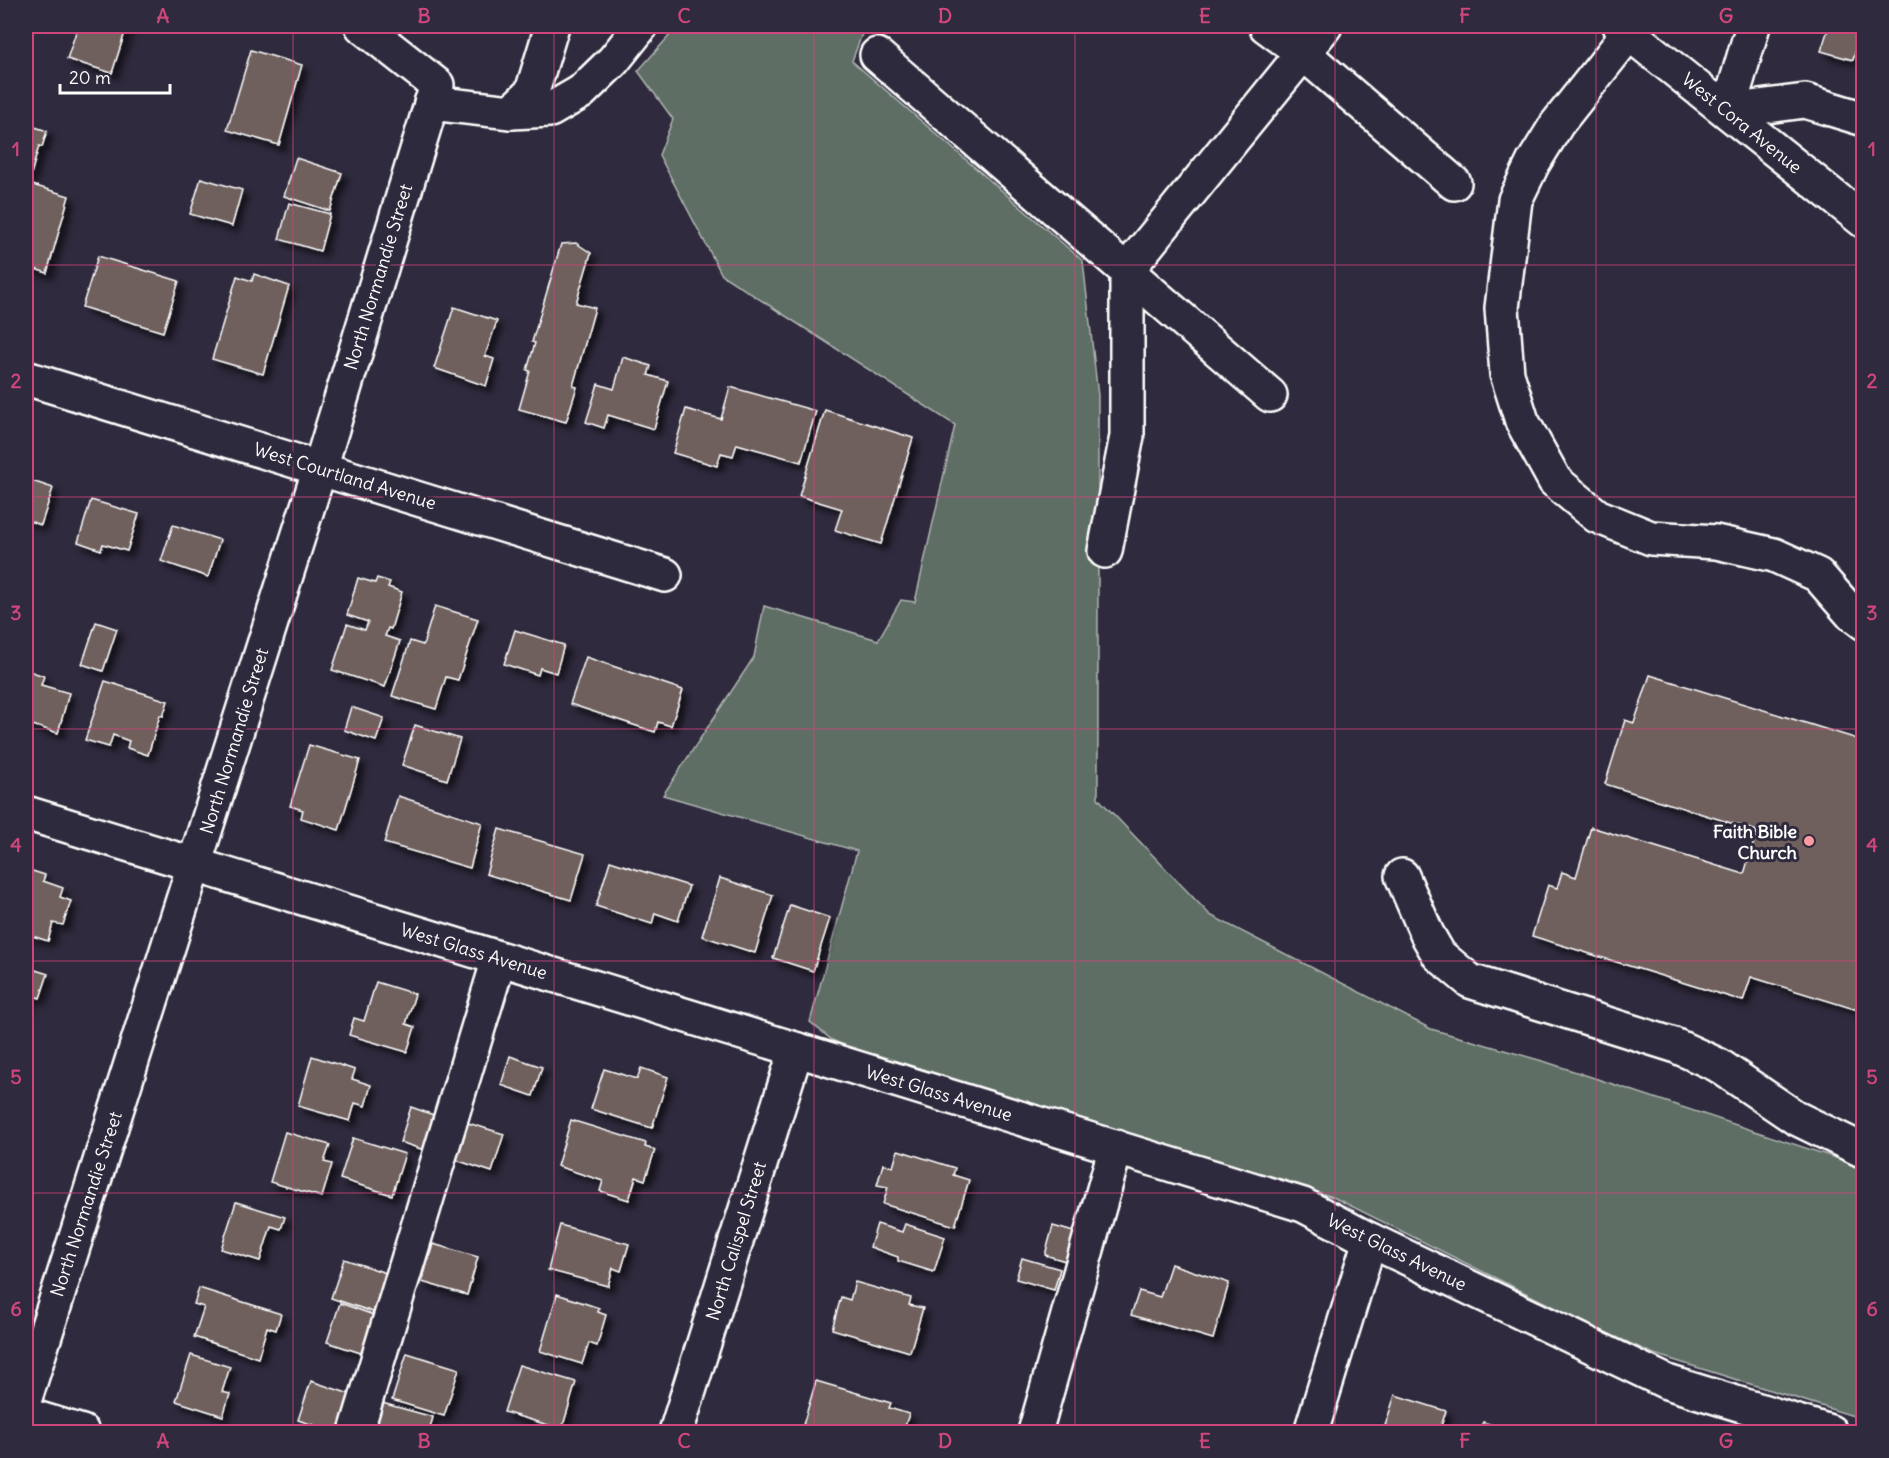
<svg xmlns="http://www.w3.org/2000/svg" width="1889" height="1458" font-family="Delius,sans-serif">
<defs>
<filter id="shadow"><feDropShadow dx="5.5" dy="5.5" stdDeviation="3" flood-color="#0009"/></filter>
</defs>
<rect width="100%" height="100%" fill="#2f2a3d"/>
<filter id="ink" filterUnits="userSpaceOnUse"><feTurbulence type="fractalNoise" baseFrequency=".0167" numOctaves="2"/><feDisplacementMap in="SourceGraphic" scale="12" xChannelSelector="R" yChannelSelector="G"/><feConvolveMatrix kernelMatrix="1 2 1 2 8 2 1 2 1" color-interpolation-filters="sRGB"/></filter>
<g filter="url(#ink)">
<path fill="#5f6e65" stroke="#afb6b2" stroke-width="1.5" d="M678,26H865L852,61L1083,261L1098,396V798L1210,915L1431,1029L1546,1062L1863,1167V1419L1654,1354L1596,1328L1333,1197L846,1046L832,1040L810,1022L857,851L663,795L754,657L764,606L878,640L901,600L915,602L955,425L722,275L659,155L673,119L638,71Z"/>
<g fill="#6f615d" stroke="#fff" stroke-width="1.5" filter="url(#shadow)">
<path d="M78,26H127L112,73L67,59Z"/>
<path d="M1829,26H1855L1862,28L1853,60L1821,51Z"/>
<path d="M251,50L302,65L279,145L227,130Z"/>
<path d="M29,125L47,131L42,147L39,146L29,181L26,180V137Z"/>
<path d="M296,158L342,173L330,211L284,196Z"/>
<path d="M201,178L242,190L232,226L190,214Z"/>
<path d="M26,183L69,196L47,273L26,266Z"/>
<path d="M289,203L330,214L320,251L279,239Z"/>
<path d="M576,243L591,253L576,303L595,308L573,386L577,387L566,422L519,409L530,371L527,370L535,343L532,342L561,244Z"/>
<path d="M98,256L179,281L163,332L82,307Z"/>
<path d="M254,274L289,286L263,374L212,359L237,276L252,281Z"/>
<path d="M454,307L497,321L485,356L494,359L486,386L434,368Z"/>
<path d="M623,357L651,366L648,375L668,381L654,429L608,415L604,428L586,422L598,384L614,389Z"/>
<path d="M730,387L816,411L801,462L737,444L733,456L721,453L717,466L673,453L686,409L721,419Z"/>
<path d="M825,410L913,438L881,544L835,530L842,509L799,496Z"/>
<path d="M26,479L53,488L41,525L26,520Z"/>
<path d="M91,500L139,514L127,551L103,544L101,550L78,542Z"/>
<path d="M173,525L220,540L208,577L161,561Z"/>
<path d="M358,578L375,583L377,578L390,582L388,587L402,592L391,629L388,628L385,636L400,641L385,687L332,670L347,624L365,630L368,622L347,615Z"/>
<path d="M435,606L478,619L458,680L446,677L436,709L392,696L410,641L423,645Z"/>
<path d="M96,622L117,629L103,671L82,664Z"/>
<path d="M515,630L564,645L556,673L540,668L538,675L504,664Z"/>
<path d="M586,657L683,690L671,726L658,722L655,732L570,704Z"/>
<path d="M26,670L44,676L41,685L69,693L58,733L26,723Z"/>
<path d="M1650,675L1864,741V1012L1751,977L1743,1001L1532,936L1548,885L1557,888L1562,872L1576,877L1591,827L1744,874L1757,831L1605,784L1625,720L1634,723Z"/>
<path d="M105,681L168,701L163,716L160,715L148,755L127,748L129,741L113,735L109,747L85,740Z"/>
<path d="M351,707L384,718L376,741L344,730Z"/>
<path d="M415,725L460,739L447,780L402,765Z"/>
<path d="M309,745L360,760L339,830L301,818L303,810L290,806Z"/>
<path d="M398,796L482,823L470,868L384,843Z"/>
<path d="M499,829L585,854L571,900L486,874Z"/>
<path d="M610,861L689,886L678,921L655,913L652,924L596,906Z"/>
<path d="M26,869L45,875L43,881L63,888L60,897L71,901L63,925L53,923L48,941L26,934Z"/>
<path d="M720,878L773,895L755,953L702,936Z"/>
<path d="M790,905L830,918L813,971L773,958Z"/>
<path d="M26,967L48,974L40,998L31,995L26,1010Z"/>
<path d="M376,982L415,994L406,1024L415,1027L407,1052L349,1035L354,1018L364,1021Z"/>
<path d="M312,1056L355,1070L352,1079L371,1085L365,1106L355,1103L350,1121L298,1106Z"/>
<path d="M510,1056L542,1067L533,1096L501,1085Z"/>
<path d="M641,1068L668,1077L652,1128L591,1109L604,1069L637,1079Z"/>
<path d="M411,1107L442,1118L430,1152L400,1142Z"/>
<path d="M571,1120L646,1143L645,1147L655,1150L645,1180L636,1177L629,1200L600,1191L603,1181L557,1166Z"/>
<path d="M468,1123L504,1134L492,1172L456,1160Z"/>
<path d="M285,1132L330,1145L324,1162L332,1164L322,1197L270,1182Z"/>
<path d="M353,1138L405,1154L392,1195L340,1179Z"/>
<path d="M898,1150L955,1168L953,1175L969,1180L955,1226L883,1204L888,1187L877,1185L883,1164L893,1167Z"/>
<path d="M236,1202L285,1217L281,1229L271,1226L260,1261L221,1249Z"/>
<path d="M877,1224L902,1232L905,1224L945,1237L934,1272L898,1261V1257L870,1247Z"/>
<path d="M560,1225L629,1244L621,1271L613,1268L608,1286L548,1270Z"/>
<path d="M1053,1226L1087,1236L1079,1265L1045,1255Z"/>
<path d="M433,1244L478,1257L467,1295L422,1282Z"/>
<path d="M1022,1258L1060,1269L1054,1290L1016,1279Z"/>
<path d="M344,1259L395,1276L382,1315L331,1298Z"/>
<path d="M1171,1264L1229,1283L1213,1339L1131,1315L1139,1291L1160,1297Z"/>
<path d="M855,1282L911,1298L909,1305L923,1308L910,1352L832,1329L841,1297L850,1300Z"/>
<path d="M199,1288L281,1314L276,1330L267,1327L258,1358L194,1337L204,1307L194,1304Z"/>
<path d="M557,1294L599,1308L598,1312L606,1315L597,1346L589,1343L582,1364L540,1351Z"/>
<path d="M340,1303L382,1318L370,1356L327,1342Z"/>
<path d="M407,1353L459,1369L444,1416L392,1400Z"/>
<path d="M191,1355L230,1367L222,1392L230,1394L223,1416L176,1401Z"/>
<path d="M519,1365L576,1382L562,1429L504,1412Z"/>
<path d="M311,1381L356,1396L344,1432H335L298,1420Z"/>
<path d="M816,1381L891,1403L889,1408L909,1414L903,1432H829L803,1425Z"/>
<path d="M1395,1395L1446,1411L1439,1432H1383Z"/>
<path d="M382,1403L433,1417L429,1432H374Z"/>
<path d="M1483,1422L1515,1432H1479Z"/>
</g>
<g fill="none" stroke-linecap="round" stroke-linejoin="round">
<g stroke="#fff" stroke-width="38">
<g id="minor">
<path d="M1266,26L1303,53L1454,183"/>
<path d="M1620,26L1864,221"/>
<path d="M1753,26L1728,111L1805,101L1864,119"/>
<path d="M1629,33L1557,124L1533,163L1515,200L1502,308L1507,374L1522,421L1555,481L1597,516L1651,538L1716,542L1774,555L1818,575L1851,613L1864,623"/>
<path d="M877,55L1270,395"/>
<path d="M431,103L511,112L532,92L552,26"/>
<path d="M511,112L550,110L581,92L613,61L641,26"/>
<path d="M26,378L665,575"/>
<path d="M1105,551L1127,436V270L1325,26"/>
<path d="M26,813L1303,1205L1370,1240L1667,1382L1830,1432"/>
<path d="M1402,876L1427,934L1439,955L1470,981L1674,1045L1718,1065L1796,1118L1864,1151"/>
<path d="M26,1395L320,468L437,85L362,26"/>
<path d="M26,1415L82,1432"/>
<path d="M356,1432L499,959"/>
<path d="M676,1432L796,1050"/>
<path d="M1035,1432L1116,1147"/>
<path d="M1311,1432L1370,1240"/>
</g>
</g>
<use href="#minor" stroke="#2f2a3d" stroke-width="33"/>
</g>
</g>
<path fill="none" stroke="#ce467c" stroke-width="1.5" stroke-opacity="0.55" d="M293,26V1432M554,26V1432M814,26V1432M1075,26V1432M1335,26V1432M1596,26V1432M26,265H1864M26,497H1864M26,729H1864M26,961H1864M26,1193H1864"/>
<circle fill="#ff9aa2" stroke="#2f2a3d" stroke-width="2" cx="1809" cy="841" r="6"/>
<g text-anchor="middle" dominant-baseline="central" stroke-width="6" stroke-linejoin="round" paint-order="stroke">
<g font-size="18" fill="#fff" stroke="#2f2a3d">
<text transform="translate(1742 123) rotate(39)">West Cora Avenue</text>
<text transform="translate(378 277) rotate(-73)">North Normandie Street</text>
<text transform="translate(345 476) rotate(17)">West Courtland Avenue</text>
<text transform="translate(234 741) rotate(-73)">North Normandie Street</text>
<text transform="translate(474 951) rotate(17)">West Glass Avenue</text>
<text transform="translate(939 1093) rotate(17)">West Glass Avenue</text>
<text transform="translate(86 1204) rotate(-72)">North Normandie Street</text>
<text transform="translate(736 1241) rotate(-73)">North Calispel Street</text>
<text transform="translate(1397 1252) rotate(26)">West Glass Avenue</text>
</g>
<g font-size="18" font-weight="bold" fill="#fff" stroke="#2f2a3d" text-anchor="end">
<text x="1797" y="831">Faith Bible<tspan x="1797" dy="21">Church</tspan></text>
</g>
</g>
<rect width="1889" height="1458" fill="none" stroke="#2f2a3d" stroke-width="66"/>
<path d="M60 84v9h110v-9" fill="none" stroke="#ffffff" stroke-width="3"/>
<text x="69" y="84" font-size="18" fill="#ffffff" stroke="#2f2a3d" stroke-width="4.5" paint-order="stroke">20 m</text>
<rect x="33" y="33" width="1823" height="1392" fill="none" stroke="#ce467c" stroke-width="2"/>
<g font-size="20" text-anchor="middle" font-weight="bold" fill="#ce467c">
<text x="163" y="23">A</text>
<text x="424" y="23">B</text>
<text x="684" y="23">C</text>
<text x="945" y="23">D</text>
<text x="1205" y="23">E</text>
<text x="1465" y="23">F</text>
<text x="1726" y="23">G</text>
<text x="16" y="156">1</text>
<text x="1872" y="156">1</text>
<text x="16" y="388">2</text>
<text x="1872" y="388">2</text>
<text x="16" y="620">3</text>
<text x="1872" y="620">3</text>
<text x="16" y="852">4</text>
<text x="1872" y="852">4</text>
<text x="16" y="1084">5</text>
<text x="1872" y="1084">5</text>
<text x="16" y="1316">6</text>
<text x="1872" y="1316">6</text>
<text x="163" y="1448">A</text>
<text x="424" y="1448">B</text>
<text x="684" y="1448">C</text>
<text x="945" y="1448">D</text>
<text x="1205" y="1448">E</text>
<text x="1465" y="1448">F</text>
<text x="1726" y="1448">G</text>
</g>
</svg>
